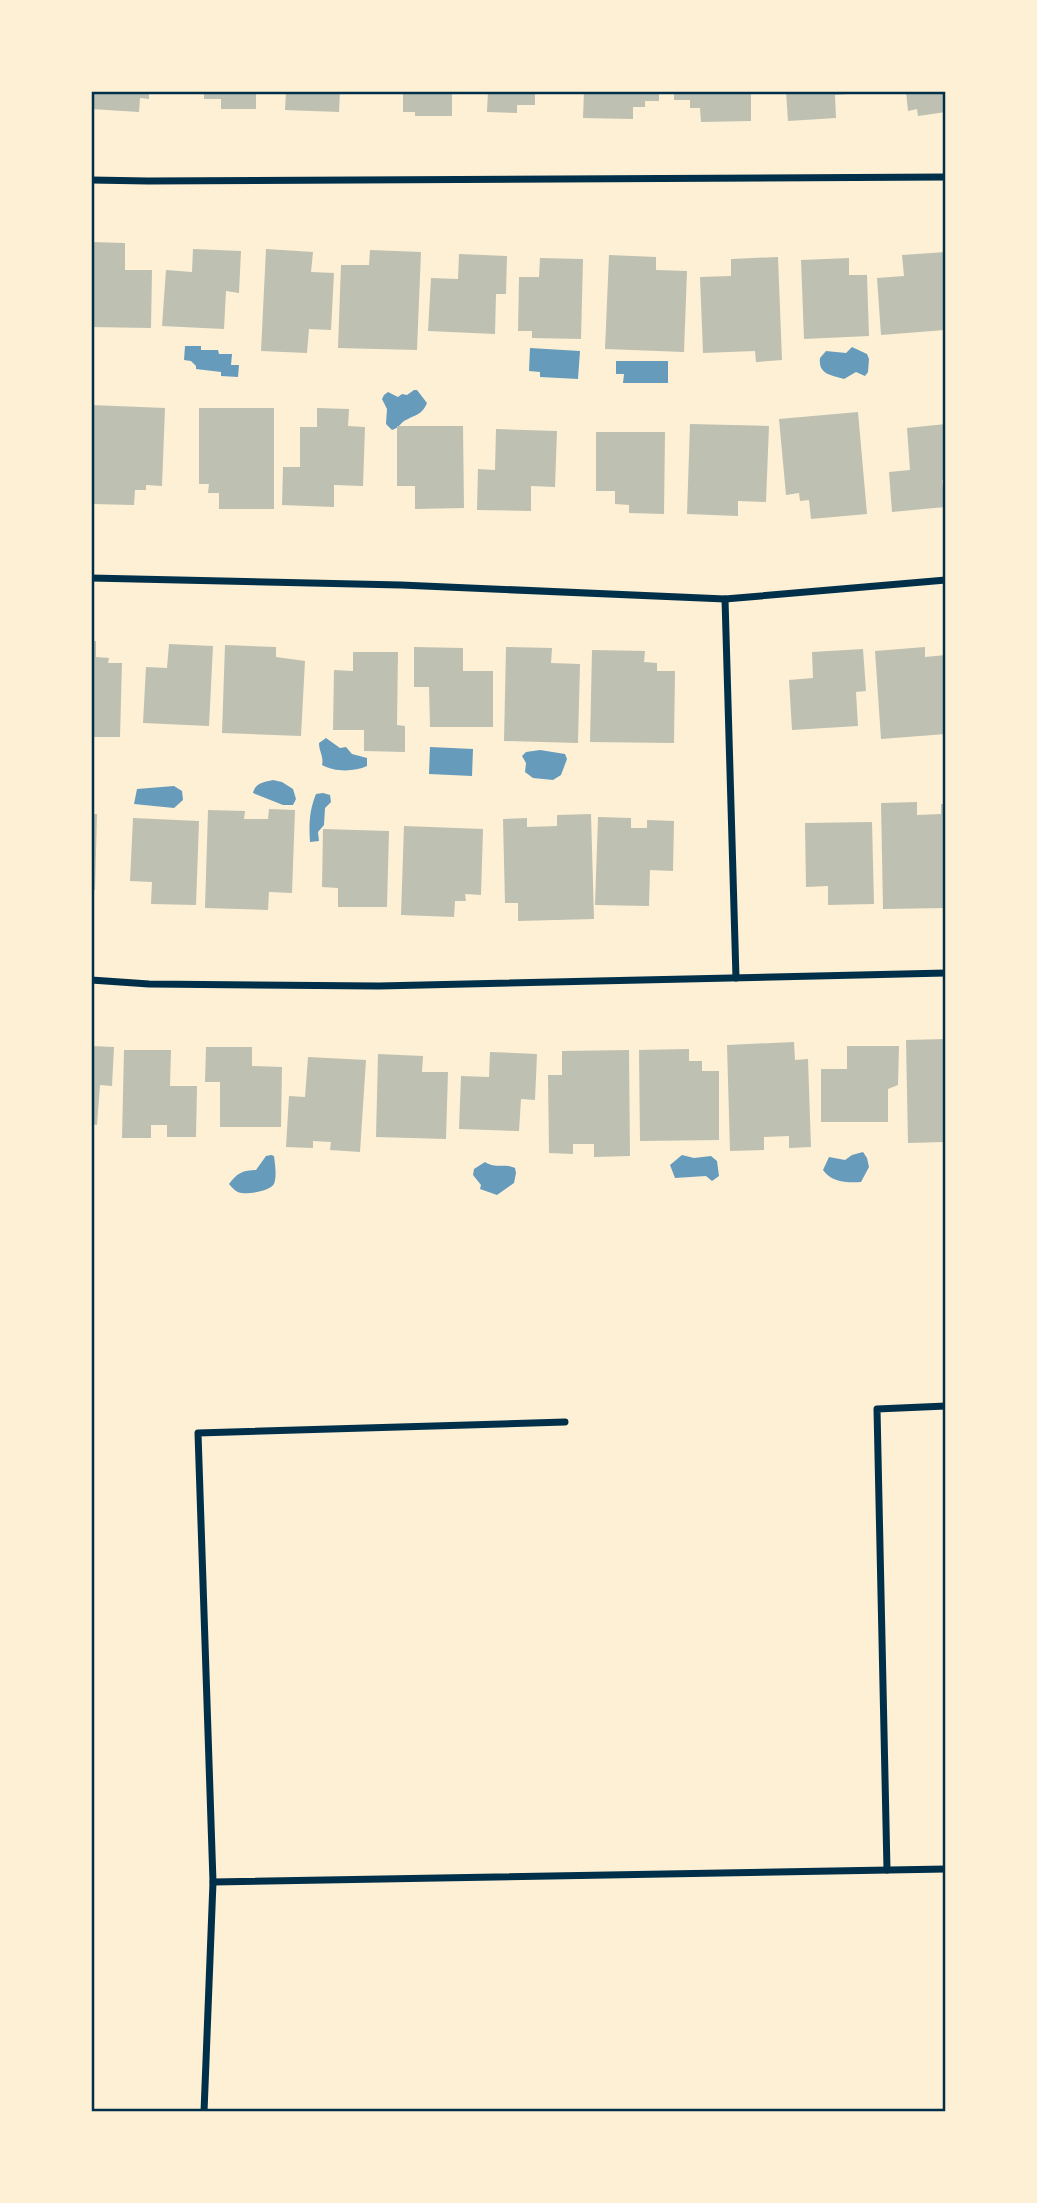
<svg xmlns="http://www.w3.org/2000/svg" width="1037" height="2203" font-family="Bitter,serif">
<rect width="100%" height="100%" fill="#fdf0d5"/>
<g fill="#669bbc">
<path d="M185,346H201V350H218L219,354H232L231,365H239L238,377L221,376V372L196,369V366L191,361L184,360Z"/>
<path d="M852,347L867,354L869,359L868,372L865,376L856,372L844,379C832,375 818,375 820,358L826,351L846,353Z"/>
<path d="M530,348L580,351L578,379L540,377V372L529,371Z"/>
<path d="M616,361H668V383H623L624,374H616Z"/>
<path d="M414,390H417L427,403C422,414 418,414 408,419C400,422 401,427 392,430L386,424L387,409L382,399L384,395L388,392L398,397L402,394L407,395Z"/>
<path d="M326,738L340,748L346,747L352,754L367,758V766C354,772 334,772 322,765C324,756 319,752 319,743Z"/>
<path d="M430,747L473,749L472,776L429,774Z"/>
<path d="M540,750L565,754L567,759L561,775L553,780L533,778L525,772L526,763L522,756L526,752Z"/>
<path d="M273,780L282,782L293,789L296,799L293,805H283L253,793C255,783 264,782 273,780Z"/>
<path d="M174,786L182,791L183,800L174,808L134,804L137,789Z"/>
<path d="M323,793L330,795L331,802L325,808L324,825L318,832L319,841L310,842C309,824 309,811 316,794Z"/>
<path d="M863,1152L867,1158L869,1167L861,1182C846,1183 831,1182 823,1170L829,1157L845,1160L852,1155Z"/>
<path d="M271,1155L274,1156C275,1164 277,1176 274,1184C270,1191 250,1194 242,1193C237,1193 232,1188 229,1184C237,1173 243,1170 256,1170L266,1156Z"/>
<path d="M682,1155L694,1158L711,1156L717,1161L719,1176L712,1181L706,1176L675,1178L670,1165Z"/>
<path d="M485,1162C496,1169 504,1163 515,1168L516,1173L514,1183L497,1195L480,1189L481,1185L473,1175L474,1169Z"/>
</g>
<g fill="#bec0b2">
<path d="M91,91H149V99L140,98L139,112L91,109Z"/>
<path d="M204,91H256V109H221V99H204Z"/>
<path d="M286,91H340L339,112L285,110Z"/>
<path d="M403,91H452V116H415V112H403Z"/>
<path d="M488,91H535V105H517V113L487,112Z"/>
<path d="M584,91H659V101H645V107H633V119L583,118Z"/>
<path d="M674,91H751V121L701,122L700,108H690V100H674Z"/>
<path d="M786,91H862V93L835,95L836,118L788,121Z"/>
<path d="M906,91H946V112L918,116L917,109L908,111Z"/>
<path d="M91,242L125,243V270H152L151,328L91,327Z"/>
<path d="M193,249L241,251L239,293L226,291L224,329L162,326L166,270L192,272Z"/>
<path d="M266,249L313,252L311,272L334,273L331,330L309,329L307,353L261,351Z"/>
<path d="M370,250L421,252L417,350L338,348L341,265H369Z"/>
<path d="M946,252V285H943L945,330L881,335L877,278L904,276L902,255Z"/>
<path d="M459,254L507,256L506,294H496L495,334L428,331L431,278L458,279Z"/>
<path d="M609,255L656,257V270L687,271L684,352L605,349Z"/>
<path d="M778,257L782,360L756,362L755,351L703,353L700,277L731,276V259Z"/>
<path d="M540,258L583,259L581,339L532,338V331H518L519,277H539Z"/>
<path d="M849,258V275H867L869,336L804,339L801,260Z"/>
<path d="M91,405L165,408L162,486L146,485V490H135L134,505L91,504Z"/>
<path d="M199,408H274V509H219V493H208L209,484H199Z"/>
<path d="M317,408L349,409L348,426L365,427L363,486L334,485V507L282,505L283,467H300V427H317Z"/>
<path d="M858,412L867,514L811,519L809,500L800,501L799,493L786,495L779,419Z"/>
<path d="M690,424L769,426L766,502L738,501V516L687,514Z"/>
<path d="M946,424V480H942L945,507L892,512L889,472L910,470L907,428Z"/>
<path d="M397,426H463L464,508L415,509V486H397Z"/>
<path d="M496,429L557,431L555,487L531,486V511L477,510L478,469L495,470Z"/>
<path d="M596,432H665L664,514L629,513V505L615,504V491H596Z"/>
<path d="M91,641H96V657L109,658L108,663H122L120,737H91Z"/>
<path d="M169,644L213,646L209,726L143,723L146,667L167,668Z"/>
<path d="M225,645L276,647V657L305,661L301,736L222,733Z"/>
<path d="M414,647L463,648V671H493V727H430L429,687H414Z"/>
<path d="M506,647L552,648L551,663L580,664L578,743L504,741Z"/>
<path d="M925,647V657L946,655V734L881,739L875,651Z"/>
<path d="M863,649L866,691L856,692L858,726L792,730L789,680L813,678L812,652Z"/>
<path d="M592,650L645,651L644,662L657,663V671H675L674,743L590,742Z"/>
<path d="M353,652H398L397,725L405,726V752L364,751V730H333L334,670L353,671Z"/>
<path d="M917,802V815L941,814V804H946V908L883,909L881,803Z"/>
<path d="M269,809L295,810L292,893L269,892L268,910L205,908L208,810L245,811L244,819H268Z"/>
<path d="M91,814H97L95,890L91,889Z"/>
<path d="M591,814L594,919L518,921V903H505L503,819L527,818V827L557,826V815Z"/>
<path d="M598,817L631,818V828H647V820L674,821L673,871L650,870L649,906L595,905Z"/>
<path d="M133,818L199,821L196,905L151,904L152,882L130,881Z"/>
<path d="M872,822L874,904L828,905V886L806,887L805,823Z"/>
<path d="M404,826L483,829L481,895L465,894L466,901H455L454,917L401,915Z"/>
<path d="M323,829L389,831L387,907H338V888L322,887Z"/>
<path d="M946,1039V1132H943L944,1142L908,1143L906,1040Z"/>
<path d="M794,1042L795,1060L808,1059L811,1147L789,1148V1136L764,1137V1150L730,1151L727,1045Z"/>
<path d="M91,1046L114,1047L112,1086L100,1085L97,1125L91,1124Z"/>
<path d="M847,1046H899L898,1085L888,1089V1122H821V1069H847Z"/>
<path d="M206,1047H252V1066L282,1067L281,1127H220V1082H205Z"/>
<path d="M689,1049V1061H702V1071H719V1140L640,1141L639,1050Z"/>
<path d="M124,1050H171L170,1086H197L196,1137H167V1125H151V1138H122Z"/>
<path d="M629,1050L630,1156L594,1157V1144H573V1154L549,1153L548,1075H562V1051Z"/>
<path d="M490,1052L537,1054L535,1100L521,1099L519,1131L459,1129L461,1076L489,1077Z"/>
<path d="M378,1054L423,1056L422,1072H448L446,1139L376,1137Z"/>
<path d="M308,1057L366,1060L360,1152L330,1150L331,1142L313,1141V1148L286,1147L289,1096L305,1097Z"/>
</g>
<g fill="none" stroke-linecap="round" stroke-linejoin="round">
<g stroke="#003049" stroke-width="7">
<path d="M91,180L148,181L946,177"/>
<path d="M91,578L401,585L725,599L946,580"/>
<path d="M725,599L736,978"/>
<path d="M91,980L149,984L379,986L946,973"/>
<path d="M887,1870L877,1409L946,1406"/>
<path d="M213,1882L946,1869"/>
<path d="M204,2112L213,1882L198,1433L565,1422"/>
</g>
</g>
<rect width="1037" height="2203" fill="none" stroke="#fdf0d5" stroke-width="186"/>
<rect x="93" y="93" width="851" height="2017" fill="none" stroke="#003049" stroke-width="2.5"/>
</svg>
